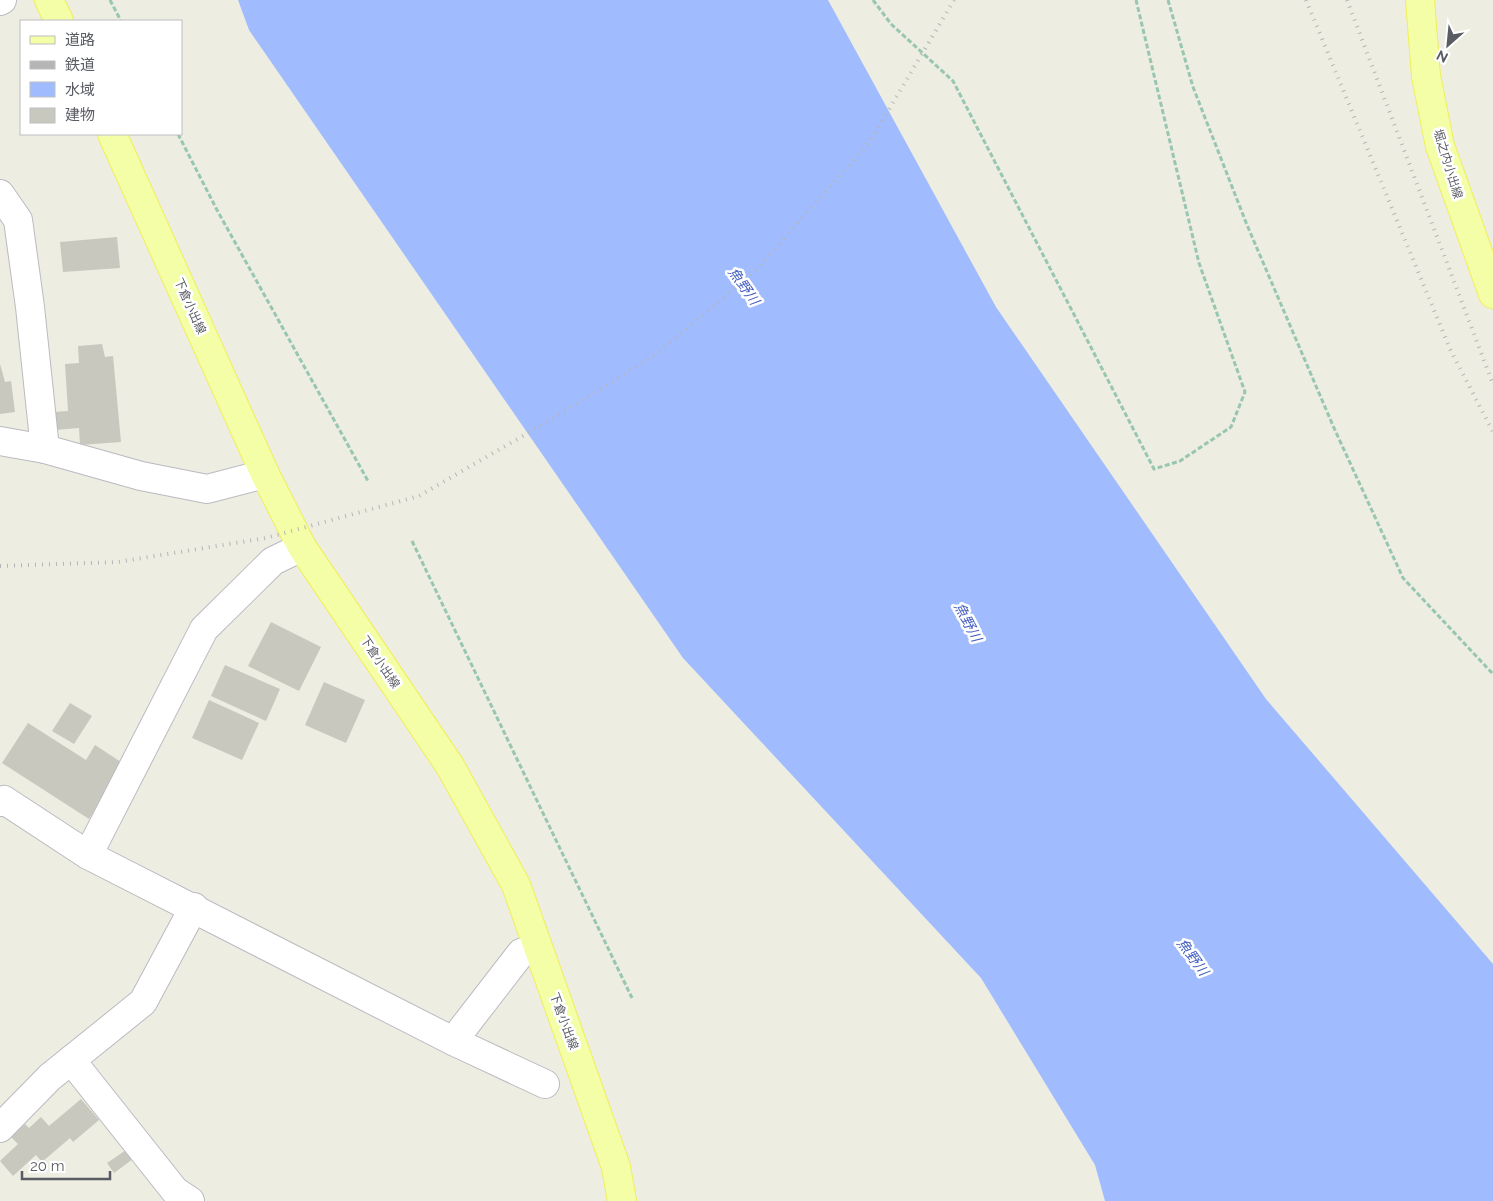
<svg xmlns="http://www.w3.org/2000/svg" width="1493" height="1201" font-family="Raleway,'Noto Sans JP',sans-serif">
<rect width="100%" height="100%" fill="#edede2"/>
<path fill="#a1bcfe" d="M238,0H828L996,307L1266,699L1493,964V1201H1105L1095,1165L981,978L683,658L249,30Z"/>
<g fill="#c8c8be">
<path d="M117,237L120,268L63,272L60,242Z"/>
<path d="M102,344L105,357L113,356L121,442L80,445L79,428L55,430L54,412L68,411L65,364L79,363L78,346Z"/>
<path d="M0,364L5,382L11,381L15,412L0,414Z"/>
<path d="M271,622L321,647L299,691L248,666Z"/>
<path d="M225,665L280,689L266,721L211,696Z"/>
<path d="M324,682L365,700L346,743L305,725Z"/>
<path d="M209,700L259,723L242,760L192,738Z"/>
<path d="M70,703L92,716L74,744L52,731Z"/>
<path d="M28,723L86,760L95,745L124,764L89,819L2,763Z"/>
<path d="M81,1099L99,1120L73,1142L70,1138L42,1162L36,1155L13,1176L0,1161L18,1144L11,1137L25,1124L29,1128L41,1117L49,1126Z"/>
<path d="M126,1150L133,1159L114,1173L107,1163Z"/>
</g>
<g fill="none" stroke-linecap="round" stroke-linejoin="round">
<g stroke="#babac1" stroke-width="30">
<g id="minor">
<path d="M0,1L2,0"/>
<path d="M0,194L18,220L30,307L45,449"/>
<path d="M0,441L45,449L141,476L207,489L265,474"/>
<path d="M0,802L4,800L88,855L453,1041L545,1084"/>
<path d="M88,855L204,629L273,561L302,547"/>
<path d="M453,1041L521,953L538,948"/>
<path d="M71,1060L175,1191L190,1201"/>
<path d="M0,1128L50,1077L143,1002L194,907"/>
</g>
</g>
<g stroke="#f0ef59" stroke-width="30">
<g id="major">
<path d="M49,0L59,21"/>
<path d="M1420,0L1426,76L1440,146L1493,294"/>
<path d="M112,134L265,474L302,547L450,766L516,885L616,1167L622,1201"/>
</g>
</g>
<g stroke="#98c6b1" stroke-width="3" stroke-dasharray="5 2.5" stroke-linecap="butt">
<path d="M110,0L121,21"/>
<path d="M873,0L891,24L953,81L1154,469L1180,461L1231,427L1245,392L1199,263L1136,0"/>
<path d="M1168,0L1193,87L1247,225L1334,428L1403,578L1493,674"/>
<path d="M178,134L217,210L368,481"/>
<path d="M412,541L632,998"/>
</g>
<use href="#minor" stroke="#fff" stroke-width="28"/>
<use href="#major" stroke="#f4fea6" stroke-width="28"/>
<g stroke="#b5b5b6" stroke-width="4" stroke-dasharray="1 6" stroke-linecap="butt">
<path d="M1306,0L1450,349L1493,432"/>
<path d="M1347,0L1493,384"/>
<path d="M0,566L118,562L266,538L419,496L559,415L660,351L753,273L869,143L954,0"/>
</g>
</g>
<g text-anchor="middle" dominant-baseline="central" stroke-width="5" stroke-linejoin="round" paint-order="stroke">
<g font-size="12" fill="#5a5c63" stroke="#fff">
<text transform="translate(1448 164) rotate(73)">堀之内小出線</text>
<text transform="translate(190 306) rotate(66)">下倉小出線</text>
<text transform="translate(380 662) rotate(56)">下倉小出線</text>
<text transform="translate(564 1021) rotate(70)">下倉小出線</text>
</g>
<g font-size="14" font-style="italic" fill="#445fc1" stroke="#fff">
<text transform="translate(744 286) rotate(55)">魚野川</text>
<text transform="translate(968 622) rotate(62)">魚野川</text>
<text transform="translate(1193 957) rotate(54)">魚野川</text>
</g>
</g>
<rect x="20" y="20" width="162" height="115" fill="#ffffff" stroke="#bdbec1"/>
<rect x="30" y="36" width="25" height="8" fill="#f4fea6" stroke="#bdbec1"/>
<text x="65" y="45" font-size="15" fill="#5a5c63">道路</text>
<rect x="30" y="61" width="25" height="8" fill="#b5b5b6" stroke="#bdbec1"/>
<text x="65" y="70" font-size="15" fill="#5a5c63">鉄道</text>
<rect x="30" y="82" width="25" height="15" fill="#a1bcfe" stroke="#bdbec1"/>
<text x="65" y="95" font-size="15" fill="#5a5c63">水域</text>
<rect x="30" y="108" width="25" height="15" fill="#c8c8be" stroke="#bdbec1"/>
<text x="65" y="120" font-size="15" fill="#5a5c63">建物</text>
<g transform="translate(1448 45) rotate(207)" stroke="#ffffff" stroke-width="4" paint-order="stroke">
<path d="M0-4L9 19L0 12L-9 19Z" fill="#5a5c63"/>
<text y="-8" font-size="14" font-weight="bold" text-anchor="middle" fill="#5a5c63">N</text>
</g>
<path d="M22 1171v8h88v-8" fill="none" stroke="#5a5c63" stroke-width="2.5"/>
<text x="30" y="1171" font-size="15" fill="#5a5c63" stroke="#ffffff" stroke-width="4" paint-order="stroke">20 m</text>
</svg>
